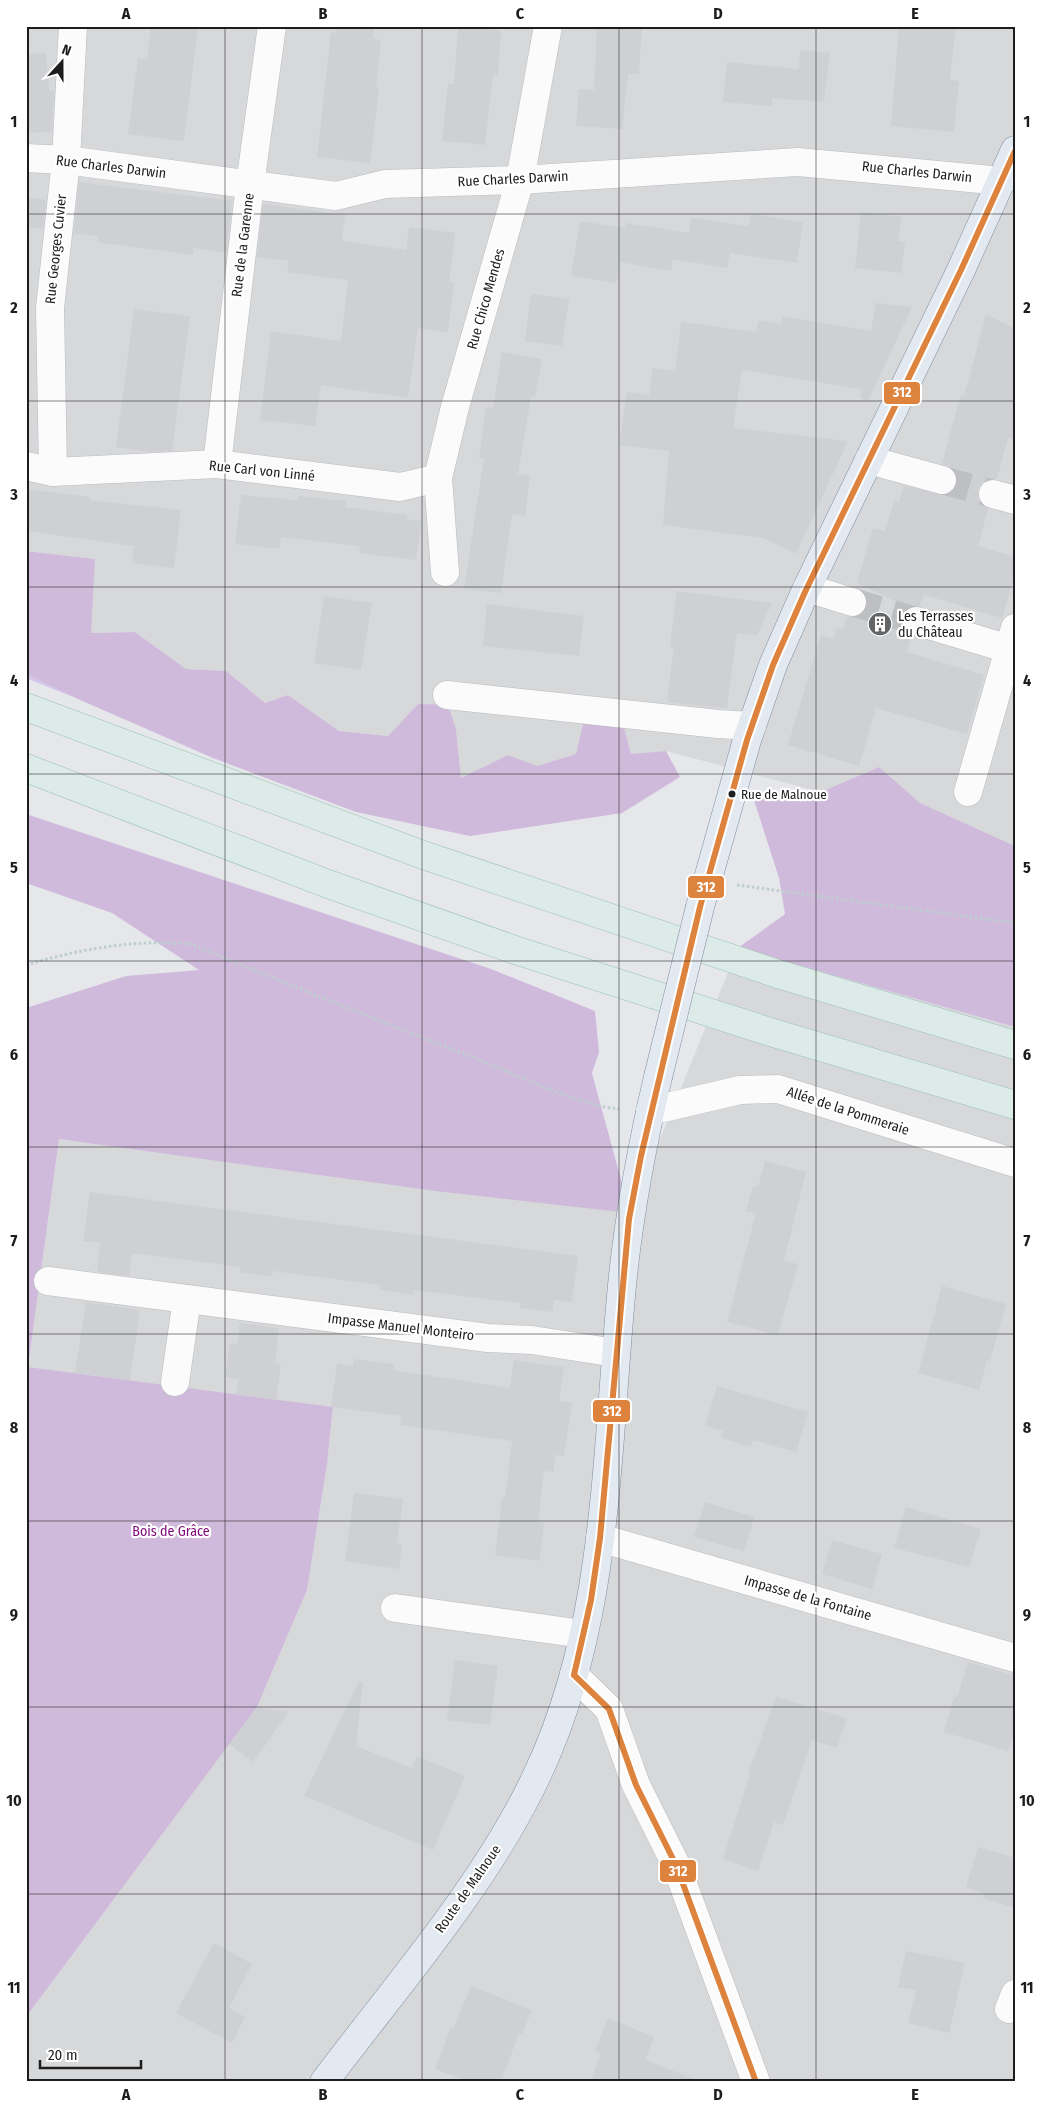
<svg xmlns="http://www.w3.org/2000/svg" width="1041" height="2108" font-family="'Fira Sans Condensed',sans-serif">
<rect width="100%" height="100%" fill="#e5e7eb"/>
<g fill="#d7d8da">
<path d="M26,26H1015V846L920,803L879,767L821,792L666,751L631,755L620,713L587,708L576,754L537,766L508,755L461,778L456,729L418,704L388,736L339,731L288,695L265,703L226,671L186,669L135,632L90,633L95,559L26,551Z"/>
<path d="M738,948L1015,1027V2082H26V2017L257,1707L307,1590L327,1464L333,1408L28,1367L59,1139L630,1213Z"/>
</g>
<path fill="#d4c3eb" d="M26,674L78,699L26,678Z"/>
<g fill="#cfbadc">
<path d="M26,551L95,559L91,633L135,632L186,669L226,671L265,703L288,695L339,731L388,736L418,704L448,705L456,729L461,778L508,755L537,766L576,754L587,707L620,713L631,754L666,751L680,777L622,813L470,836L356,812L213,758L78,699L26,674Z"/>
<path d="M879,767L920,803L1015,846V1027L738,948L785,914L779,878L754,800L821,792Z"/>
<path d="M26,814L491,969L595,1011L599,1052L592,1073L630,1213L436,1191L59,1139L28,1367L333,1407L327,1464L307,1590L257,1707L26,2017V1008L126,976L199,970L112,913L26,883Z"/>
</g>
<g fill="#ced0d3">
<path d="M151,26H198L184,141L128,134L138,58L147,59Z"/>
<path d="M337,26H375L373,38L381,40L376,88H379L370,163L317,157L331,32L336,33Z"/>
<path d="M458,26H491V30L501,31L498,76L493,75L485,145L442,141L448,84H454Z"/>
<path d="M597,26H642L639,74H628L622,129L576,126L579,89L594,90Z"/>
<path d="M899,26H956L950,80L959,81L954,132L891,126Z"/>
<path d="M800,50L830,53L824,102L772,98L771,106L723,102L727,62L799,69Z"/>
<path d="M46,53L49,91H54L52,132L26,133V54Z"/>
<path d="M79,182L232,201L226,253L194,248L193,255L97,242L98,236L74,233Z"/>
<path d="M26,197L46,200L43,229L26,227Z"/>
<path d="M263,204L345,215L342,241L406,250L409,227L455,233L449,282L454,283L448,332L418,328L408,398L321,385L315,426L260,420L271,331L341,341L348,280L287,272L289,261L257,257Z"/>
<path d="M861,212L902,217L898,241L905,242L901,273L855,268Z"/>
<path d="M751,214L803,222L797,263L730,253L727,268L673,259L671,271L620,262L616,283L571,276L580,221L625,228V223L689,233L691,218L749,226Z"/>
<path d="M531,294L569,299L562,346L525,341Z"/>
<path d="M876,303L912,307L868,401L860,398L861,389L742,370L733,428L848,441L796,554L763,538L663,525L669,451L619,445L627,392L649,395L653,368L675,371L681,322L756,332L759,320L781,324L782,316L871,331Z"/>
<path d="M134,309L190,316L172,451L149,452L116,447Z"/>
<path d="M986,315L1015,328V440L1008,438L997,479H990L982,483L978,490V498L982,505L988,509L978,546L1015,557V574L1002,618L924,595L920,606L909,608L857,583L873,528L885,531L894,501L899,503L904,486L945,495L953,491L957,485V477L953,469L942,464L961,394L964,396Z"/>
<path d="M502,352L542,359L535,397H531L518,474L530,475L525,516L512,514L501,593L464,589L484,458H479L486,407L493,408Z"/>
<path d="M26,489L90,497V500L181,510L174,568L132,563L134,546L26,531Z"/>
<path d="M241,495L298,500L299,496L346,501L345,507L407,515V519L422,521L416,560L359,553L360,546L281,537L279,549L235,544Z"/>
<path d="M677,591L772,603L757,635L737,633L727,708L667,702L674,647H670Z"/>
<path d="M324,596L372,603L361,670L314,663Z"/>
<path d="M487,604L584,616L579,656L483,646Z"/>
<path d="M862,614L901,619L904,631L911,636L907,652L984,675L967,734L876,708L859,766L788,745L821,635L834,639L837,628L843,629L847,617H855Z"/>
<path d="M765,1161L806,1172L784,1261L798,1264L778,1335L727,1322L756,1213L746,1211L753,1186L758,1187Z"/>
<path d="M90,1192L578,1256L572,1302L554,1300L552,1312L520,1308L521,1303L414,1290L413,1295L380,1290V1285L273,1271L272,1277L240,1272L241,1267L132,1253L129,1276L97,1272L100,1243L83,1241Z"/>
<path d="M942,1286L1006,1304L990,1361L987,1360L979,1390L918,1373Z"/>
<path d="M86,1302L140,1310L130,1380L75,1373Z"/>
<path d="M240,1323L279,1328L275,1363L281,1364L276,1400L236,1394L239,1379L225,1377L230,1343L237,1344Z"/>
<path d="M354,1359L394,1364L393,1370L510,1388L514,1360L564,1367L559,1401L572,1403L564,1456L556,1455L553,1472L544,1471L538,1522L544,1523L539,1561L495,1555L502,1498H505L512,1441L400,1425L401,1416L331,1407L337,1364L353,1366Z"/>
<path d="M717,1386L808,1412L796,1452L753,1440L751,1447L722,1438L723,1431L705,1426Z"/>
<path d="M354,1493L403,1499L397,1543L402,1544L399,1569L345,1561Z"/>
<path d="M705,1502L754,1517L744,1551L694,1537Z"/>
<path d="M906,1507L981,1529L969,1567L894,1548Z"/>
<path d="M832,1540L882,1554L872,1589L822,1574Z"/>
<path d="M455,1660L498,1666L490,1725L447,1720Z"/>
<path d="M968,1662L1015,1676V1730L1008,1751L944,1732L954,1697L957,1698Z"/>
<path d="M359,1681L363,1682L356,1746L412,1768L417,1756L465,1776L433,1850L304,1796Z"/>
<path d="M776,1697L847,1718L837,1748L812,1740L783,1825L774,1822L758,1871L723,1859L750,1775L748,1774Z"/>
<path d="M257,1707L289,1712L253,1762L229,1744Z"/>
<path d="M978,1847L1015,1858V1908L983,1898L984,1894L966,1887Z"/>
<path d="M214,1943L252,1964L229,2008L245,2017L232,2043L176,2013Z"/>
<path d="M906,1951L965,1963L949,2033L908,2023L916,1990L898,1987Z"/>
<path d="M471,1986L532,2010L522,2034L519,2033L501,2082H469L435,2069L451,2027L454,2028Z"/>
<path d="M608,2018L654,2037L645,2060L697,2080V2082H590L601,2054L595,2051Z"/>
</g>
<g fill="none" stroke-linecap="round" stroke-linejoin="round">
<g stroke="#bdbfc2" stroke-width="28" stroke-dasharray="28 14" stroke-linecap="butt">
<path d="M942,480L993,494"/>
<path d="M852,602L916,621"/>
</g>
<g stroke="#babbbd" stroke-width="29">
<g id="minor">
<path d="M26,158L66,160L336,196L385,184L520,180L798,162L1002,181"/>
<path d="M869,460L942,480"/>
<path d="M217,464L250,185L272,26"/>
<path d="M26,466L53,472L217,464L400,487L438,478"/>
<path d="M53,472L50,308L66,160L73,26"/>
<path d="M993,494L1015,500"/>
<path d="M445,572L438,478L455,407L520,180L548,26"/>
<path d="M807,588L852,602"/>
<path d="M916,621L1009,649"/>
<path d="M447,695L718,724L752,726"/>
<path d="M968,792L1015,628"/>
<path d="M650,1111L740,1090L778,1089L1015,1163"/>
<path d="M48,1281L488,1338L532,1340L616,1353"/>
<path d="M175,1382L187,1299"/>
<path d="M600,1538L1015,1658"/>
<path d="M395,1608L583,1634"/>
<path d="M574,1675L609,1709L636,1785L676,1865L756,2082"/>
<path d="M1009,2009L1015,1994"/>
</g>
</g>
<g stroke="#818da1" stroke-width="29">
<g id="major">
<path d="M700,907L747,740L773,665L805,592L961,270L1015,150"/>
<path d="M324,2082C397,1985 487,1883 538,1773C606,1628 606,1465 620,1308C626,1230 640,1154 658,1077"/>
</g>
</g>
<g stroke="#99c0b3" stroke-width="29">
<g id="highway">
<path d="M26,707L423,855L778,974L1015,1045"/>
<path d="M26,768L328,884L515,950L767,1031L1015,1105"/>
</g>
</g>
<g stroke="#bececf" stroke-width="3" stroke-dasharray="2.5 2.5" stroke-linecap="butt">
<path d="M737,885L1015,923"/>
<path d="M26,965C79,949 136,939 191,944C289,985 388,1024 487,1063C524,1078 582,1106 619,1109"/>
</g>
<use href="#minor" stroke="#fbfbfc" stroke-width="28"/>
<use href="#major" stroke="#e3e9f0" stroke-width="28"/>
<use href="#highway" stroke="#dceae8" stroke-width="28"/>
<g stroke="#818da1" stroke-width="29" stroke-linecap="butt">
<path id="major-bridge" d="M658,1077L700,907"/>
</g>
<use href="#major-bridge" stroke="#e3e9f0" stroke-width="28"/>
<g stroke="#fff" stroke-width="10">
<g id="bus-1">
<path d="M574,1675L591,1600L600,1538L629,1219L641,1156L700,907L747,740L773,665L805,592L961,270L1015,151"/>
<path d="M574,1675L609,1709L636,1785L676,1865L756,2082"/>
</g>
</g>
<use href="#bus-1" stroke="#dd833e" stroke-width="6"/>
</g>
<path fill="none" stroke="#1d1d1d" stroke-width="1" stroke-opacity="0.55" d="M225,26V2082M422,26V2082M619,26V2082M816,26V2082M26,214H1015M26,401H1015M26,587H1015M26,774H1015M26,961H1015M26,1147H1015M26,1334H1015M26,1521H1015M26,1707H1015M26,1894H1015"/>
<defs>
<g id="building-disc" transform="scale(1.25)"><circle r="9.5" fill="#636465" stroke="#fff"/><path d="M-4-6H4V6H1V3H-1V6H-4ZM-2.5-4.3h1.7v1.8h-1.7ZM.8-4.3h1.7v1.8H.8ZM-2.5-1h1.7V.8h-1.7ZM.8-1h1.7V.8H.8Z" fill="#fff"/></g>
</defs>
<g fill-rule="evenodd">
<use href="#building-disc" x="880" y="624"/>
</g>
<circle fill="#1d1d1d" stroke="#fff" stroke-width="2" cx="732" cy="794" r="4.5"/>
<g text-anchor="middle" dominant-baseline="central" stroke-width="4.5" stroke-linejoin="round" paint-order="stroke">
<g font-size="13" fill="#1d1d1d" stroke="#fff" text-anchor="start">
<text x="741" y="794">Rue de Malnoue</text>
</g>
<g font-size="14" fill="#1d1d1d" stroke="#fff">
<text transform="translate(111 167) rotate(7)">Rue Charles Darwin</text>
<text transform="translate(917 172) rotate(6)">Rue Charles Darwin</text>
<text transform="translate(513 179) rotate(-3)">Rue Charles Darwin</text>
<text transform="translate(243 245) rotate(-83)">Rue de la Garenne</text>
<text transform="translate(56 249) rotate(-84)">Rue Georges Cuvier</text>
<text transform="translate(486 299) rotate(-74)">Rue Chico Mendes</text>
<text transform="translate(262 471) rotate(6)">Rue Carl von Linné</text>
<text transform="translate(848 1111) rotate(18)">Allée de la Pommeraie</text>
<text transform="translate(401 1327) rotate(7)">Impasse Manuel Monteiro</text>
<text transform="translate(808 1598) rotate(16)">Impasse de la Fontaine</text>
<text transform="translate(468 1889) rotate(-55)">Route de Malnoue</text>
</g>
<g font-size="14" fill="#1d1d1d" stroke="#fff" text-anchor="start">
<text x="898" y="616">Les Terrasses<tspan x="898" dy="16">du Château</tspan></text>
</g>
<g font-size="14" fill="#7f0778" stroke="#fff">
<text x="171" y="1531">Bois de Grâce</text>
</g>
</g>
<g stroke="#fff" stroke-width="2">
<rect x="883" y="381" width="38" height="24" rx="5" fill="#dd833e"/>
<rect x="687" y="875" width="38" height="24" rx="5" fill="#dd833e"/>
<rect x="592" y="1399" width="39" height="24" rx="5" fill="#dd833e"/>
<rect x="659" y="1859" width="38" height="24" rx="5" fill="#dd833e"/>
</g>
<g font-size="14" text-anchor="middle" font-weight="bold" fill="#fff">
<text x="902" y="397">312</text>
<text x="706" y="892">312</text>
<text x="612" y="1416">312</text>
<text x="678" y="1876">312</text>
</g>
<rect width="1041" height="2108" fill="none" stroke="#ffffff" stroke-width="55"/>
<g transform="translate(62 62) rotate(21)" stroke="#ffffff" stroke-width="4" paint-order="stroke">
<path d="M0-4L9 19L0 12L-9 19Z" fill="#1d1d1d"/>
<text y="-8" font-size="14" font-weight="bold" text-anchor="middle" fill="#1d1d1d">N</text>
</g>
<path d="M40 2060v8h101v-8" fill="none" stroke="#1d1d1d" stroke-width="2.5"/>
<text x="48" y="2060" font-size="15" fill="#1d1d1d" stroke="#ffffff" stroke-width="4" paint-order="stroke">20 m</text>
<rect x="28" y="28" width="986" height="2052" fill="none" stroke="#1d1d1d" stroke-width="2"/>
<g font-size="16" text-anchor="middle" font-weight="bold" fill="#1d1d1d">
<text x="126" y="19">A</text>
<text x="323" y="19">B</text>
<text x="520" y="19">C</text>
<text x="718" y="19">D</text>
<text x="915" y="19">E</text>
<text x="14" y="127">1</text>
<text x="1027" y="127">1</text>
<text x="14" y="313">2</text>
<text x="1027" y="313">2</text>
<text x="14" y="500">3</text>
<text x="1027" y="500">3</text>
<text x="14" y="686">4</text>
<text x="1027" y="686">4</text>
<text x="14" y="873">5</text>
<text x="1027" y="873">5</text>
<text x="14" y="1060">6</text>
<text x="1027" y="1060">6</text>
<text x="14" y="1246">7</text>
<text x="1027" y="1246">7</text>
<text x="14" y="1433">8</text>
<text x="1027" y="1433">8</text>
<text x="14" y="1620">9</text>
<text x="1027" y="1620">9</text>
<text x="14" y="1806">10</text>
<text x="1027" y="1806">10</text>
<text x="14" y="1993">11</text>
<text x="1027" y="1993">11</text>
<text x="126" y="2100">A</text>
<text x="323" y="2100">B</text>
<text x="520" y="2100">C</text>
<text x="718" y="2100">D</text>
<text x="915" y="2100">E</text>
</g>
</svg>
